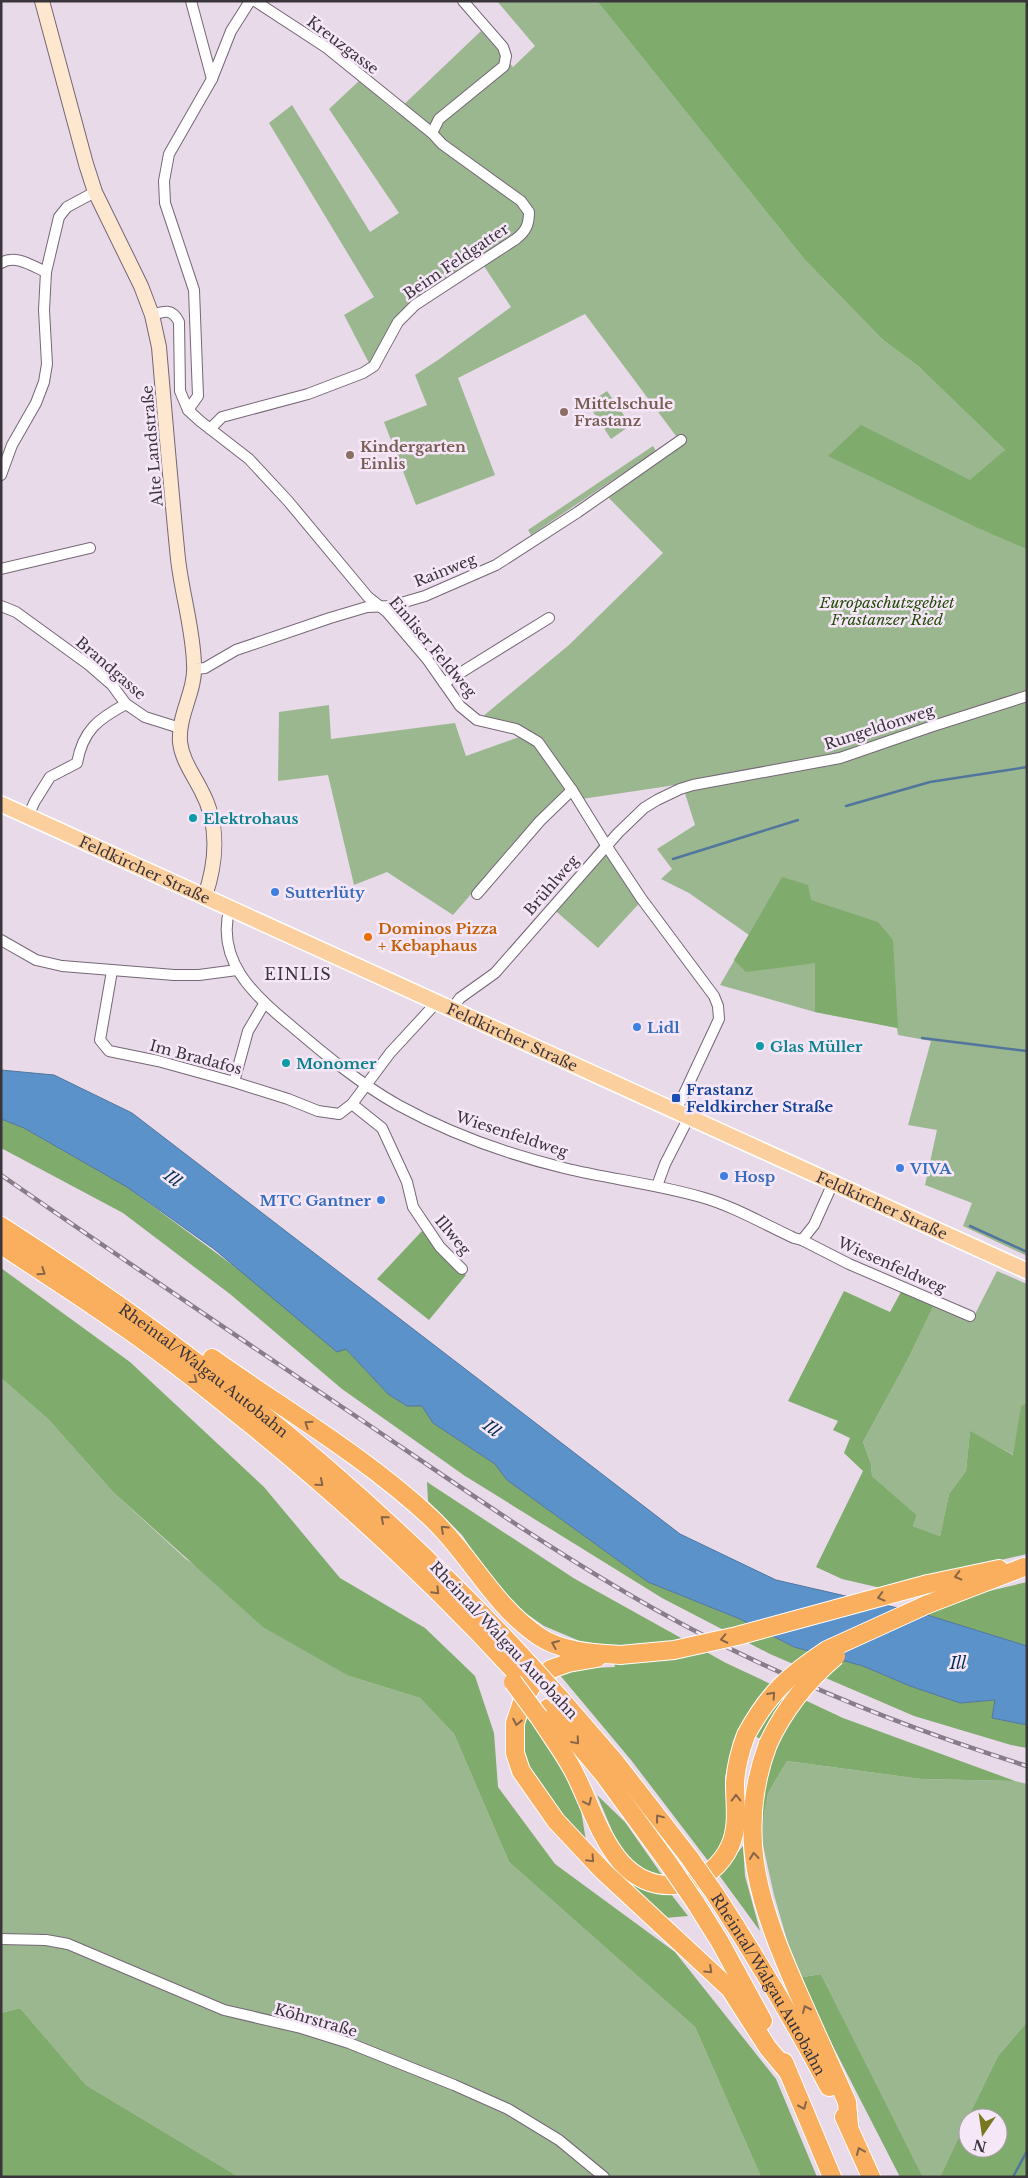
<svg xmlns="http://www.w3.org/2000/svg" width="1028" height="2178" font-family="'Libre Baskerville',serif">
<rect width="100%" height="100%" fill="#e9daea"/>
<g fill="#9bb78f">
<path d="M497,1H597L805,260L883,340L918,366L1005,450L1004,451L1027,474V1256L963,1226L972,1203L925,1185L937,1130L908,1125L931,1041L898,1035L897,1028L815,1012L720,985L749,935L689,893L661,879L672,869L657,849L695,825L682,784L582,799L573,786L538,817L453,915L387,872L354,885L328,775L278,781L279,712L329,705L331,739L455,723L466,756L533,732L482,717L569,645L663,553L606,495L682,444L585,314L458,378L495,475L416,505L384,422L427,405L415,375L438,360L511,307L480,260L397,316L370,365L344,315L374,297L269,123L292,105L370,232L399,213L329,109L359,81L396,112L481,31L513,67L535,46Z"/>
<path d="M607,391L631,425L611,439L588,404Z"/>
<path d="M653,446L656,451L531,535L528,530Z"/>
<path d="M605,837L646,896L598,948L550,906Z"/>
<path d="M997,1271L1027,1284V1403L1021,1407L1014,1455L970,1432L966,1471L949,1494L940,1536L913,1526L917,1515L872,1476L871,1464L863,1442L908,1359L934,1305L972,1320Z"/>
<path d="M1,1378L48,1419L113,1492L186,1559L349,1676L420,1698L454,1734L509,1862L695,2027L761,2177H239L86,2085L20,2008L1,2013Z"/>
<path d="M787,1761L921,1779L1015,1781L1027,1784V2022L998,2056L940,2177H923L821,1974L798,1978L774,1895L760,1832L768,1793Z"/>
</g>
<g fill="#7fab6c">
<path d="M597,1H1027V549L978,528L828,456L861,425L970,480L1005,450L918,366L883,340L805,260Z"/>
<path d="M782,877L808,885L811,900L878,922L893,940L898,1028L815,1012V963L746,972L734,960Z"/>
<path d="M1,1119L24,1128L127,1187L346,1349L388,1394L407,1406H422L433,1423L495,1464L507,1480L648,1582L740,1619L794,1647L863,1666L910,1686L960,1703L996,1700L992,1718L1027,1725V1748L1011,1745L914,1716L770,1654L662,1598L465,1476L342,1389L230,1294L123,1213L1,1148Z"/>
<path d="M422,1231L466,1275L429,1320L377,1279Z"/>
<path d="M1,1268L130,1362L264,1487L340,1578L425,1628L475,1676L494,1733L498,1787L555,1864L675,1952L776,2079L817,2177H761L695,2027L509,1862L454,1734L420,1698L349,1676L263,1627L113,1492L48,1419L1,1378Z"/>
<path d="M902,1290L934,1305L908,1359L863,1442L871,1464L872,1476L917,1515L913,1526L940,1536L949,1494L966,1471L970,1431L1013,1455L1021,1406L1027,1403V1554L881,1588L842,1579L816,1567L863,1471L844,1453L850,1438L833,1430L838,1421L788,1401L844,1291L890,1312Z"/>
<path d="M427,1482L575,1579L726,1663L843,1718L1015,1781L921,1779L787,1761L768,1793L763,1819C761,1785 763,1777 777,1746L738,1729L733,1741L725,1777L727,1824L722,1848L709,1862L631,1760L559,1674L572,1669L615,1667L611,1646L594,1647L544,1626L517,1607L491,1577L462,1535L428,1501Z"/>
<path d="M1027,1582V1646L924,1614L985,1592Z"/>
<path d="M525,1710L551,1746L579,1798L587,1847L535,1782L519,1743Z"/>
<path d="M597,1795L625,1822L662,1875L641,1873L619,1847Z"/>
<path d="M743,1846L745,1876L760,1931L719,1875Z"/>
<path d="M629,1884L670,1893L688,1916L665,1918Z"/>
<path d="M821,1974L923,2177H900L798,1978Z"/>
<path d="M20,2008L86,2085L239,2177H1V2013Z"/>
<path d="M1027,2022V2175L1026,2177H940L968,2118V2148H998V2118H968L998,2056Z"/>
</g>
<path fill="#5b92c9" stroke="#51769e" d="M1,1070L54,1075L132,1113L680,1534L776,1580L924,1614L1027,1646V1725L992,1718L995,1700L960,1703L910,1686L863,1666L794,1647L740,1619L648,1582L507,1480L495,1464L433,1423L422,1406H407L388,1394L346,1349L337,1352L214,1249L127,1187L24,1128L1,1119Z"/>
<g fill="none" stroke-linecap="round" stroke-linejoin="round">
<g stroke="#51769e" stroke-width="2.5">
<path d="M846,806L930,782L1027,767"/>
<path d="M673,859L798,820"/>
<path d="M922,1038L1027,1051"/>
<path d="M970,1226L1027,1252"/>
<path d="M1013,2177L1027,2151"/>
</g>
<g stroke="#756776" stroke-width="12">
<g id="street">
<path d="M191,1L212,79"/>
<path d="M432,133L439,119L504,66L506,56L503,47L463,1"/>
<path d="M1,263C16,254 32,266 46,272"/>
<path d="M152,315C164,311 172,308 179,322L180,391L188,410L200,421L249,459L288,501L368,597L387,612L427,659L460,706L477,720L516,729L538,742L572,790L606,845L641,898L714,996L718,1006L719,1019L676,1111"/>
<path d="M188,410L198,396L194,290L165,203L164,181L169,154L212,79L231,31L250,1"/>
<path d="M210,429L222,417L308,394L363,373L374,366L398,322L415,305L516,239C526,231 529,225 529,212L521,201L442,144L432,133L327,48L255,1"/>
<path d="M1,475L12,445L36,403L44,382L47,364L44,310L46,272L59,217L67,207L95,192"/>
<path d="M1,569L90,548"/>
<path d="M1,606L16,612L89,665L112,685L126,704L145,717L180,728"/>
<path d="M195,669L205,668L236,650L330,618L367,607L391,606L425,596L496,565L578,512L681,440"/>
<path d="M444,683L549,618"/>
<path d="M28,816L35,801L50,777L77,763C83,730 98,719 126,704"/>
<path d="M477,894L540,821L572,790"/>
<path d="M230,907C215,959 253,995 289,1024C323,1053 359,1083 398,1105C449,1133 507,1154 564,1168C609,1179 656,1184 701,1197C733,1206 764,1224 794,1238L802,1240L849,1264L970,1316"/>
<path d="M1,940L36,960L62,966L174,975H199L237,970"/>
<path d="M112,971L100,1040L109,1051L158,1061L234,1082L288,1099L318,1111L339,1114L352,1104L390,1053L437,1002"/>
<path d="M452,1009L460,998L495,973L618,833L644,808L657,800L680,789L693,785L840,758L930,727L1027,696"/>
<path d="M234,1082L248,1031L264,1004"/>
<path d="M352,1104L382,1128L407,1182L413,1207L440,1247L462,1269"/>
<path d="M657,1186L665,1164L689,1117"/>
<path d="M802,1240L814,1225L833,1183"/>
<path d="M1,1939L46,1940L68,1944L224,2010L301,2028L349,2043L454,2085L508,2109L559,2140L604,2177"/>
</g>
</g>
<g stroke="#756776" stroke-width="16">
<path id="secondary" d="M42,1L86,164L95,192L141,286L152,315L159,347C165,418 171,489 178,559C182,594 193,629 194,664C196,691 178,714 180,742C182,760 193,774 201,790C219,823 217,861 205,896"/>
</g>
<g stroke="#fff" stroke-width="18">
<g id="primary">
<path id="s1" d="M1,804L1027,1271"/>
</g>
</g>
<g stroke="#fff" stroke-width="20">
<g id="highway">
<path id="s2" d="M1,1226C195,1350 374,1495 530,1665"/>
<path d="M1,1245C38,1269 75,1293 111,1318C159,1350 204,1387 249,1423C345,1501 436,1585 519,1676"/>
<path d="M212,1358C285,1410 364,1456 430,1517C470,1554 493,1606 540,1637C563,1652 593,1653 620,1655"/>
<path d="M928,1584L999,1569"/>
<path d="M827,1650L928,1604L1024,1567"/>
<path d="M597,1658L568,1663L551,1669L535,1681L522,1702L515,1723V1753L521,1771L556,1821L603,1871L730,1989L768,2048L788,2072"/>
<path d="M559,1697L616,1763L689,1857"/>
<path d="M548,1708L604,1775L669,1864"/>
<path d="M539,1717C551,1736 565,1754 575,1774C599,1822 615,1896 685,1884C704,1880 722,1864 730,1846C739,1826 735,1805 735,1783C736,1766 740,1751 746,1735"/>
<path d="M768,1744C733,1837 762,1911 800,1997C816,2032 831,2067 847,2102L849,2126"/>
<path id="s3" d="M715,1894C756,1957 794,2021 829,2087"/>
<path d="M695,1902L720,1942L763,2021"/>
<path d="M784,2062L832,2177"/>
<path d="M844,2117L871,2177"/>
</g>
</g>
<use href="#street" stroke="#fff" stroke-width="10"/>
<use href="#secondary" stroke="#fee7cf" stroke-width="14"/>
<use href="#primary" stroke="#fccf9f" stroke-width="15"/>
<use href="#highway" stroke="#faaf5f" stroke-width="18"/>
<g stroke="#877d88" stroke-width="4.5">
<path id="rail" d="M1,1175C119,1257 238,1337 357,1417C456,1484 554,1553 658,1611C775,1676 899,1726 1027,1766"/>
</g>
<use href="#rail" stroke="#f6e7f8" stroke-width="2.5" stroke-dasharray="8" stroke-linecap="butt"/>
<g stroke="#fff" stroke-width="20" stroke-linecap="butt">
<g id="highway-bridge">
<path d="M620,1655L674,1650L737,1636L928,1584"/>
<path d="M530,1665L559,1697"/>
<path d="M513,1682L539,1717"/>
<path d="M746,1735C768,1694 789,1675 827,1650"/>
<path d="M768,1744C784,1709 807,1681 836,1656"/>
<path d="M689,1857L715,1894"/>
<path d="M669,1864L695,1902"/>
</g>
</g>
<use href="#highway-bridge" stroke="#faaf5f" stroke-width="18"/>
</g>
<defs><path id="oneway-chevron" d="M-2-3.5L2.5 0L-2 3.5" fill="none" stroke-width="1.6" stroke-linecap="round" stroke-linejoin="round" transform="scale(1.25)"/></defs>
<g stroke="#876549">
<use href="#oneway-chevron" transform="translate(42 1272) rotate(34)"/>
<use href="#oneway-chevron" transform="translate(194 1380) rotate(37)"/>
<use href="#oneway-chevron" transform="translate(308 1424) rotate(-146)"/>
<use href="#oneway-chevron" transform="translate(320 1483) rotate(40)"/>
<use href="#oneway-chevron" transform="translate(384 1519) rotate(-139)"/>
<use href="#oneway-chevron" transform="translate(444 1529) rotate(-137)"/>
<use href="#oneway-chevron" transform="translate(958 1576) rotate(166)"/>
<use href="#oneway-chevron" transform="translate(436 1591) rotate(45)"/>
<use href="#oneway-chevron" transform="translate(881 1597) rotate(165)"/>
<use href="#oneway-chevron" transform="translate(724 1639) rotate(168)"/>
<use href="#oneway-chevron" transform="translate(555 1644) rotate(-157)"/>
<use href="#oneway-chevron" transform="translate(772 1695) rotate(-48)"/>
<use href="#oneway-chevron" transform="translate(517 1722) rotate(101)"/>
<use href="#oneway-chevron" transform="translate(576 1741) rotate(49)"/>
<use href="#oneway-chevron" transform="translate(736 1798) rotate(-91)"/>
<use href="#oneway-chevron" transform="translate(588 1802) rotate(65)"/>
<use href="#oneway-chevron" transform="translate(659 1818) rotate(-127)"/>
<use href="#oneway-chevron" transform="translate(754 1856) rotate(-96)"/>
<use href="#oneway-chevron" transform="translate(591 1859) rotate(47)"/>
<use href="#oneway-chevron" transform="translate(709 1970) rotate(43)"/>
<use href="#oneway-chevron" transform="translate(806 2009) rotate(-114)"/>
<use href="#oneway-chevron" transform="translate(803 2106) rotate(66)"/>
<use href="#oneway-chevron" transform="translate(860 2151) rotate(-113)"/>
</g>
<g fill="#8d6e63" stroke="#f6e7f8" stroke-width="2">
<circle cx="564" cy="412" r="5"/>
<circle cx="350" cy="455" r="5"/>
</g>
<g fill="#0f9aa8" stroke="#f6e7f8" stroke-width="2">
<circle cx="193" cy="818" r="5"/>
<circle cx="760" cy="1046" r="5"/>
<circle cx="286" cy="1063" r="5"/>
</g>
<g fill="#3f7fe0" stroke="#f6e7f8" stroke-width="2">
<circle cx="275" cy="892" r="5"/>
<circle cx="637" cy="1027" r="5"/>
<circle cx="900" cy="1168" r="5"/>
<circle cx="724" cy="1176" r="5"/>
<circle cx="381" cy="1200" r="5"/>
</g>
<circle fill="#e8710a" stroke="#f6e7f8" stroke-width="2" cx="368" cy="937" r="5"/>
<rect fill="#1a4fb4" stroke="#f6e7f8" stroke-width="2" x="671" y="1093" width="10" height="10" rx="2.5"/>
<g text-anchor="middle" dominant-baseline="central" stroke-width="5" stroke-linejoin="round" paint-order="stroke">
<g font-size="15" fill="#3a343b" stroke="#f6e7f8">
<text transform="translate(343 45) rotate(37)">Kreuzgasse</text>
<text transform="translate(456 261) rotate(-34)">Beim Feldgatter</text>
<text transform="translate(152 446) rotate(-95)">Alte Landstraße</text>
<text transform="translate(445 570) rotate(-22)">Rainweg</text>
<text transform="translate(433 647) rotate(50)">Einliser Feldweg</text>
<text transform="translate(111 668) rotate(41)">Brandgasse</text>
<text transform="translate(879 727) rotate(-18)">Rungeldonweg</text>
<text stroke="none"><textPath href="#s1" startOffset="158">Feldkircher Straße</textPath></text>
<text transform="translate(551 885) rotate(-49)">Brühlweg</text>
<text stroke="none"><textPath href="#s1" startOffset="562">Feldkircher Straße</textPath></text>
<text transform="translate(196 1057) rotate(15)">Im Bradafos</text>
<text transform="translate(512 1134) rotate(18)">Wiesenfeldweg</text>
<text stroke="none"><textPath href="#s1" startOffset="968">Feldkircher Straße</textPath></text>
<text transform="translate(453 1235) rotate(50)">Illweg</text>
<text transform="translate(892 1265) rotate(24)">Wiesenfeldweg</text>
<text stroke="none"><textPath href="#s2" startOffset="249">Rheintal/Walgau Autobahn</textPath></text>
<text transform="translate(504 1640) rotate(47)">Rheintal/Walgau Autobahn</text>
<text stroke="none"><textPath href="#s3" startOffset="105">Rheintal/Walgau Autobahn</textPath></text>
<text transform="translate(316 2020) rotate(16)">Köhrstraße</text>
</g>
<g font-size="15" font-weight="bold" fill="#785e54" stroke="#f6e7f8" text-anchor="start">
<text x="574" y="403">Mittelschule<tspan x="574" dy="17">Frastanz</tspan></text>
<text x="360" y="446">Kindergarten<tspan x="360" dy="17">Einlis</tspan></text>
</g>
<g font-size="15" font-style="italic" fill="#234c08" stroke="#f6e7f8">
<text x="887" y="602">Europaschutzgebiet<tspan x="887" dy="17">Frastanzer Ried</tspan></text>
</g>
<g font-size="15" font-weight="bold" fill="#0d838f" stroke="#f6e7f8" text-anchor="start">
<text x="203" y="818">Elektrohaus</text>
<text x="770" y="1046">Glas Müller</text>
<text x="296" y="1063">Monomer</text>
</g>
<g font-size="15" font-weight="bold" fill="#366cbe" stroke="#f6e7f8" text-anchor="start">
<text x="285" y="892">Sutterlüty</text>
<text x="647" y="1027">Lidl</text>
<text x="910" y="1168">VIVA</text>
<text x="734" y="1176">Hosp</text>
<text x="371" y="1200" text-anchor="end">MTC Gantner</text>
</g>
<g font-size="15" font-weight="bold" fill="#c56008" stroke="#f6e7f8" text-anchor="start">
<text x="378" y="928">Dominos Pizza<tspan x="378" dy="17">+ Kebaphaus</tspan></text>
</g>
<g font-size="15" font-weight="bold" fill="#164399" stroke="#f6e7f8" text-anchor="start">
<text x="686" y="1089">Frastanz<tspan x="686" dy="17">Feldkircher Straße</tspan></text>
</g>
<g font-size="16" letter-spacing="1" fill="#3a343b" stroke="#f6e7f8">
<text x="298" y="974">EINLIS</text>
</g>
<g font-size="16" font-style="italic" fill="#042f53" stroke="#f6e7f8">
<text transform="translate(173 1178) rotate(38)">Ill</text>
<text transform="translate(492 1428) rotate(38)">Ill</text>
<text x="958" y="1663">Ill</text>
</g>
</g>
<rect width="1028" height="2178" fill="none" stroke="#3a343b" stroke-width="5"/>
<g transform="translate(983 2133) rotate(193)"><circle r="24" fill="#f6e7f8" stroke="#ab9fac"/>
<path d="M0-4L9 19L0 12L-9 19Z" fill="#77781f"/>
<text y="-8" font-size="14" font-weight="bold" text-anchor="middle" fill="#3a343b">N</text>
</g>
</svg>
